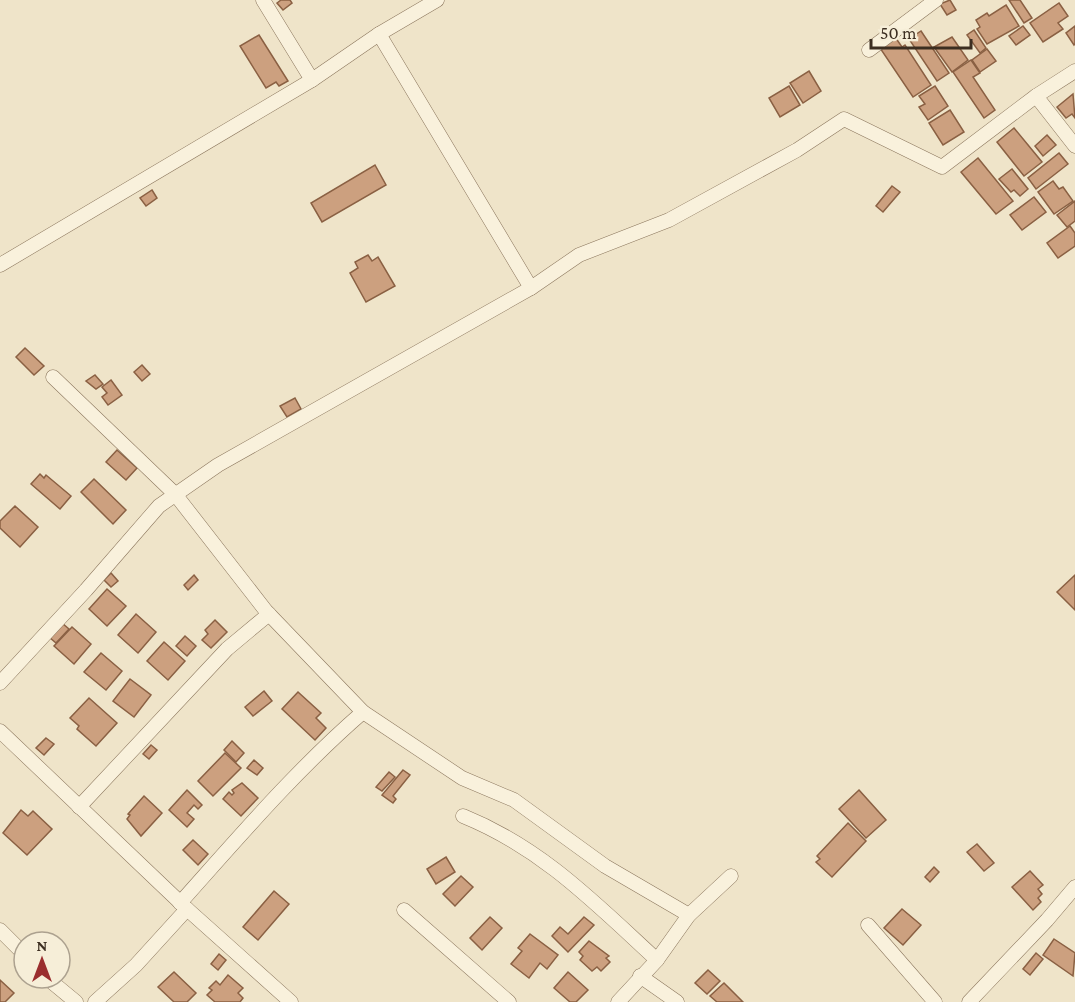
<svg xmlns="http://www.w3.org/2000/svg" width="1075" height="1002" font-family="'Crimson Pro',serif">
<rect width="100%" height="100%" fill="#efe4c9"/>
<g fill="#cca07f" stroke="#8a6043" stroke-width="1.5">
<path d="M281,0H290L292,3L283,10L277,3Z"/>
<path d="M950,0L956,10L947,15L940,4Z"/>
<path d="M1009,0H1020L1032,18L1024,23Z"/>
<path d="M1059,3L1068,16L1058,23L1063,29L1043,42L1030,23Z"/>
<path d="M1006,5L1019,26L987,44L977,29L980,27L976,20L987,13L989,16Z"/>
<path d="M1023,26L1030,35L1016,45L1009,36Z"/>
<path d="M1075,26V44L1074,45L1066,33Z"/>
<path d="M974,30L986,48L980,53L967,35Z"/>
<path d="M921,31L949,73L937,81L909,39Z"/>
<path d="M259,35L288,81L279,86L276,82L266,88L240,46Z"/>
<path d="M895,37L902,47L905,45L931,85L913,97L880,48Z"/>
<path d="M952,37L968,60L952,72L934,47Z"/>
<path d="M987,49L996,61L980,72L972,60Z"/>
<path d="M971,60L980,73L973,77L995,110L984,118L953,72Z"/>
<path d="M809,71L821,91L803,103L790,83Z"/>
<path d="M789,86L800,105L780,117L769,98Z"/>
<path d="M935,86L948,106L928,120L919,107L925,104L919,96Z"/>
<path d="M1073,94L1075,118L1072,114L1066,118L1057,107Z"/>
<path d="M950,110L964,132L943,145L929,123Z"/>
<path d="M1014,128L1042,162L1024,176L997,142Z"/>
<path d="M1047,135L1056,145L1043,156L1035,146Z"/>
<path d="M1059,153L1068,164L1036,189L1028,178Z"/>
<path d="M978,158L1013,201L996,214L961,172Z"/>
<path d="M375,165L386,185L322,222L311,203Z"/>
<path d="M1012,169L1028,189L1020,196L1014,190L1011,192L999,179Z"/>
<path d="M1053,181L1059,189L1063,187L1073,201L1054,214L1038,192Z"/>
<path d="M892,186L900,192L883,212L876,206Z"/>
<path d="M152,190L157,198L146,206L140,198Z"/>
<path d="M1034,197L1046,212L1022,230L1010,215Z"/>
<path d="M1075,201V221L1067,227L1057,215Z"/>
<path d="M1070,226L1075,233V246L1058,258L1047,243Z"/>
<path d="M368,255L372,261L378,257L395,286L366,302L350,273L358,268L355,262Z"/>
<path d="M25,348L44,366L34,375L16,357Z"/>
<path d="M142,365L150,374L142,381L134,372Z"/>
<path d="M95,375L103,384L96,389L86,381Z"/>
<path d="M111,380L122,395L108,405L102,397L107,393L102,387Z"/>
<path d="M295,398L301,409L287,417L280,406Z"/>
<path d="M117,450L137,468L126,480L106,462Z"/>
<path d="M40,474L44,478L46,475L71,496L60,509L31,484Z"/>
<path d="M94,479L126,510L113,524L81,492Z"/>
<path d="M15,506L38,527L20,547L0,528V521Z"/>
<path d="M111,573L118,581L111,587L104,580Z"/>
<path d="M194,575L198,580L188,590L184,585Z"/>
<path d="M1075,575V610L1057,592Z"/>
<path d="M107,589L126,606L107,626L89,609Z"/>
<path d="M136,614L156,632L138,653L118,635Z"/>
<path d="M215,620L227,632L211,648L202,640L208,634L205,630Z"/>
<path d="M62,623L69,629L56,643L49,637Z"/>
<path d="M72,627L91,644L74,664L54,646Z"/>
<path d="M185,636L196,646L187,656L176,646Z"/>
<path d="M164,642L185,661L168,680L147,661Z"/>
<path d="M101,653L122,671L106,690L84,672Z"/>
<path d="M130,679L151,695L134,717L113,701Z"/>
<path d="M264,691L272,701L253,716L245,707Z"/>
<path d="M298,692L321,713L316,718L326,728L315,740L282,709Z"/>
<path d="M89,698L117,723L96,746L77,729L79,726L70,718Z"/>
<path d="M46,738L54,744L44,755L36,748Z"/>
<path d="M232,741L244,753L236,762L224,750Z"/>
<path d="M151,745L157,750L149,759L143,754Z"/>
<path d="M225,753L241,768L213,796L198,781Z"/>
<path d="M254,760L263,768L257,775L247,768Z"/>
<path d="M403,770L410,775L393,796L396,799L393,803L382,795Z"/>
<path d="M389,772L395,777L382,791L376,787Z"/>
<path d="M242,783L258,798L241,816L223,799L229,792L232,795L234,793L232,790Z"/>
<path d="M187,790L202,805L198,809L194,805L187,813L194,819L187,827L169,810Z"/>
<path d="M859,790L886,820L866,838L839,809Z"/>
<path d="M144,796L162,813L141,836L127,819L130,815L128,814Z"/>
<path d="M21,810L28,816L33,811L52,829L27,855L3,833Z"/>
<path d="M848,823L866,841L832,877L816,862L820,859L817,856Z"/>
<path d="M193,840L208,854L198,865L183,850Z"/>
<path d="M977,844L994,863L984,871L967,852Z"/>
<path d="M446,857L455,872L436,884L427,869Z"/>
<path d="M934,867L939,872L930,882L925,877Z"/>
<path d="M1030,871L1043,885L1038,889L1042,894L1038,898L1041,902L1033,910L1012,887Z"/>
<path d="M461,876L473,887L455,906L443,894Z"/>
<path d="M274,891L289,904L258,940L243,927Z"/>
<path d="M902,909L921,925L903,945L884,928Z"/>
<path d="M490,917L502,928L482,950L470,938Z"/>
<path d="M584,917L594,925L568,952L552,936L560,927L568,934Z"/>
<path d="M530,934L558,955L547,969L540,963L529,978L511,964L522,951L518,948Z"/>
<path d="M1054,939L1075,953L1073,976L1043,955Z"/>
<path d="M589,941L609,956L606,958L610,962L601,971L597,967L592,971L580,960L583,956L579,952Z"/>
<path d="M1036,953L1043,959L1030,975L1023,969Z"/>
<path d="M219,954L226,960L218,970L211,964Z"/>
<path d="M708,970L720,981L707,994L695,983Z"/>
<path d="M174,972L196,993L187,1002H174L158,987Z"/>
<path d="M568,972L588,990L576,1002H570L554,988Z"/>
<path d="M228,975L243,988L238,993L243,998L240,1002H215L207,995L212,990L209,988L216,981L220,985Z"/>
<path d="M0,980L14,993L5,1002H0Z"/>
<path d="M724,983L743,1002H717L710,996Z"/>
</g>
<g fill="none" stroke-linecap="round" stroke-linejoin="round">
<g stroke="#8b765d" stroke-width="15">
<g id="street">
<path d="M263,0L312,80"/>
<path d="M869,50L936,0"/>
<path d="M1036,96L1075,146"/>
<path d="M0,265L312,80L379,34L437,0"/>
<path d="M531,288L579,255L669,220L797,150L844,119L942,167L1036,96L1075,71"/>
<path d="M53,377L175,494L266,611L363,712L462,778L514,800L605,866L689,915"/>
<path d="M0,683L86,590L159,506L218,465L531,288L379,34"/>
<path d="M0,731L187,909L291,1002"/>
<path d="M79,807L227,649L269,614"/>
<path d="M463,816C542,848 595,903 657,960"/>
<path d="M180,903C239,837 296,770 363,712"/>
<path d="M404,910L509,1002"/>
<path d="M868,925L935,1002"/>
<path d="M0,930L24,954"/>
<path d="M640,976L677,1002"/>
<path d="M47,978L76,1002"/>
<path d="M95,1002L136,965L187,909"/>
<path d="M618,1002L657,960L689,915L731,876"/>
<path d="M969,1002L1047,920L1075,887"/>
</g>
</g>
<use href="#street" stroke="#f9f1dc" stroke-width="14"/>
</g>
<g transform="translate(42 960)"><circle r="28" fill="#f6eed8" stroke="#aca18f" stroke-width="1.5"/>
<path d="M0-4.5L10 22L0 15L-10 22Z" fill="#9a2e2e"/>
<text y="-9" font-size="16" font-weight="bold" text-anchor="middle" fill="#3c2e21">N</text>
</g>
<path d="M871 39v9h100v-9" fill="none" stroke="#3c2e21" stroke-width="3"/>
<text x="880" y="39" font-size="18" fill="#3c2e21" stroke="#f6eed8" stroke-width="4.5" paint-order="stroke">50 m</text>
</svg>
